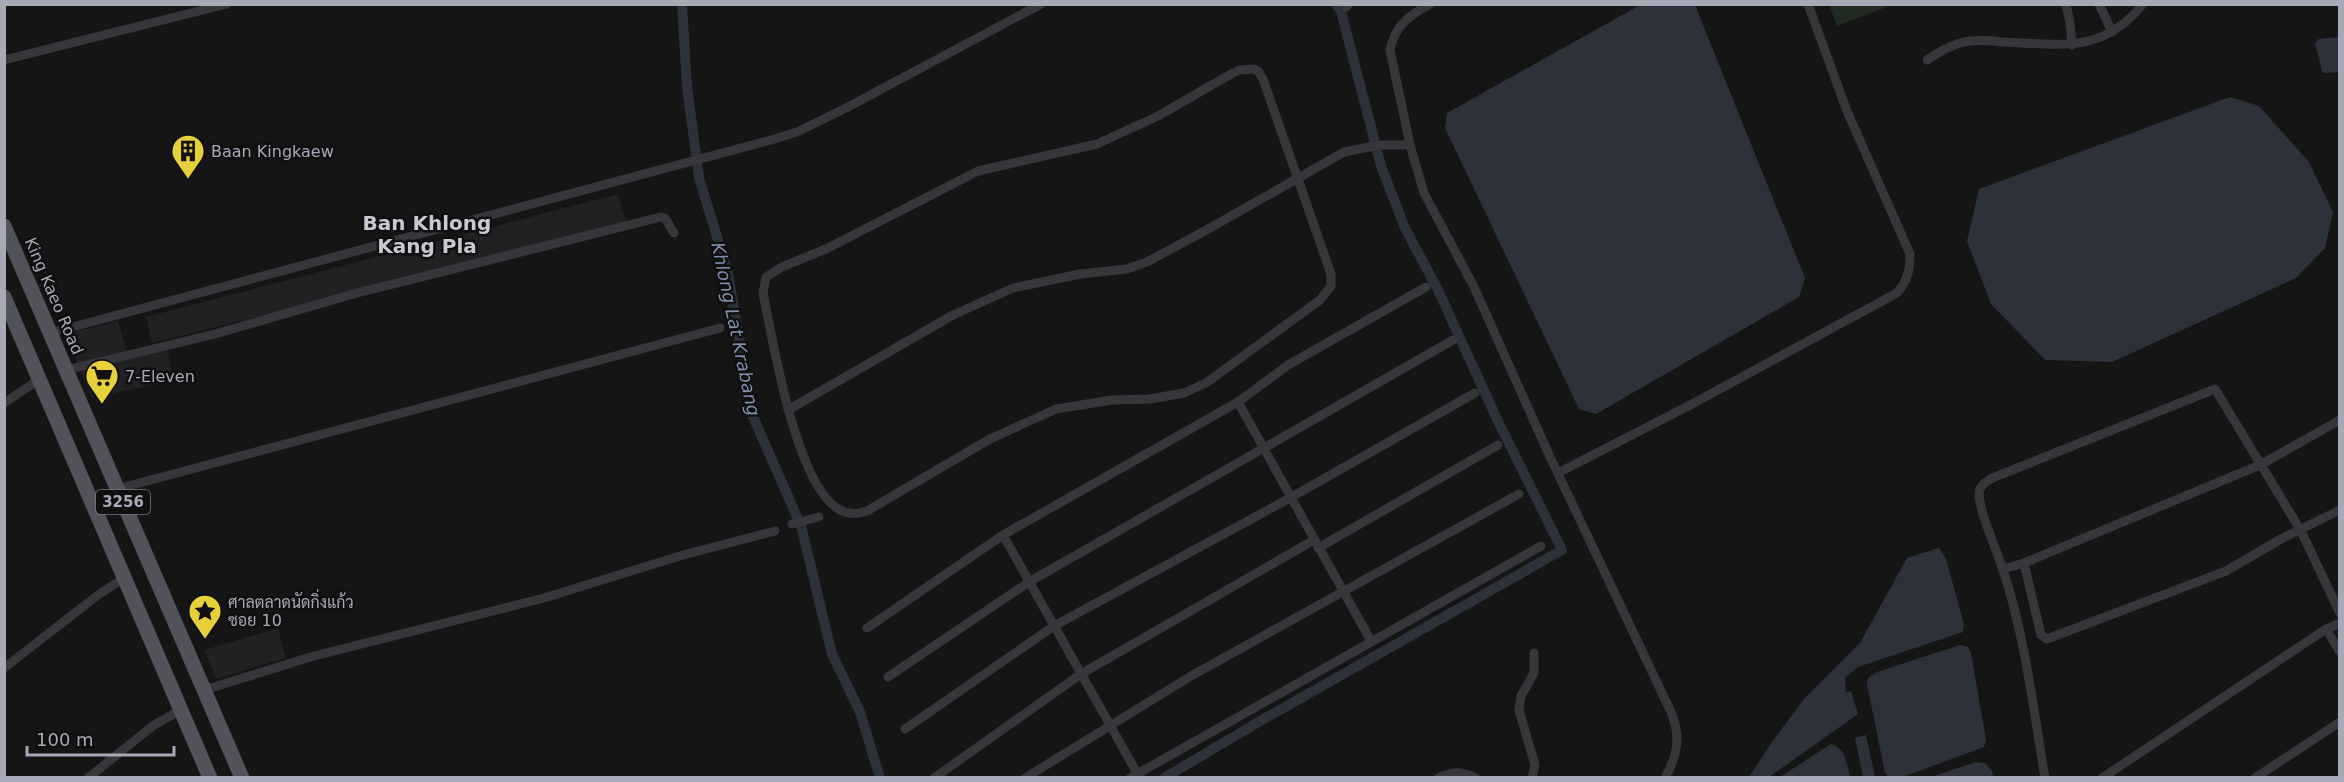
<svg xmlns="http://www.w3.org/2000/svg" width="2344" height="782" font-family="'DejaVu Sans',Sarabun,sans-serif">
<rect width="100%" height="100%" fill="#151516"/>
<g fill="#212123">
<path d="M618,194L627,224L152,343L146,317Z"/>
<path d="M118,321L127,352L166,343L173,380L92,398L65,334Z"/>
<path d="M278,628L286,658L216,679L204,650Z"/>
</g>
<path fill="#212923" d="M1829,4H1892V5L1837,26Z"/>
<g fill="#2c313a">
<path d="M1640,5H1695L1805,278L1799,297L1596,414L1579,409L1445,128L1447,113Z"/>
<path d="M2339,37V72L2326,73L2322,72L2315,43L2319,39Z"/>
<path d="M2230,97L2259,106L2309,162L2333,212L2325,248L2296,278L2112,362L2045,360L1991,304L1967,241L1979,189Z"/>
<path d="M1939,548L1946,559L1964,624L1963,632L1858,667L1845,678L1846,692L1851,691L1858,714L1769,777H1749L1772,742L1804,699L1860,643L1907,558Z"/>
<path d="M1960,645L1968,647L1971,653L1986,740L1984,747L1903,777H1889L1885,773L1867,684L1868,678L1877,672Z"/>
<path d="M1866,735L1875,777H1863L1855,738Z"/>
<path d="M1831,744C1846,748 1847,764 1850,777H1780Z"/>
<path d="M1976,762L1985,763L1992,771L1993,777H1931Z"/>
</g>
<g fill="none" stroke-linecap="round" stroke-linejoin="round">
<g stroke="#2c313a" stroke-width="10">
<path d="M682,4L687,86L699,178L728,273L751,412L801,526L832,654L860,712L880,778"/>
<path d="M1164,778L1262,720L1562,550L1496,417L1438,290L1405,228L1381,166L1341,11L1336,4"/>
</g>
<g stroke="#36363b" stroke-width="9">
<path d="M1430,4C1408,16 1395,26 1390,50L1410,145L1424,193L1474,287L1551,459L1671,712C1681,736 1678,755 1665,778"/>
<path d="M2066,4L2070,23L2072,45"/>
<path d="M2099,4L2112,32"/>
<path d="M1346,7L1349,4"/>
<path d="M4,60L227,4"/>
<path d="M1927,60C1940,51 1954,43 1970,41C1980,40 1992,41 2002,42C2059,44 2102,55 2143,4"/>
<path d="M1253,69L1258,71L1263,79L1331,274V286L1320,300L1206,383L1184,393L1150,399L1112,400L1056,409L990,439L867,511C857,514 850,515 840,510C796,487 773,341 763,293L766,277L782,267L828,248L978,171L1097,144L1158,116L1231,74L1240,70Z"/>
<path d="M50,333L771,140L797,132L846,108L1041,4"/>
<path d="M66,370L215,334L357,293L661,217L665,218L674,233"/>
<path d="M1238,402L1371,641"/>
<path d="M4,403L40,379"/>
<path d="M788,410L953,315L1013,288L1080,274L1127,269L1147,262L1210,228L1344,152L1379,145H1410"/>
<path d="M1558,473L1694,403L1897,293C1908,280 1910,270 1910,254L1847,111L1808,4"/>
<path d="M117,489L720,328"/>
<path d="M792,524L819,517"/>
<path d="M1003,535L1137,773"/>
<path d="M1318,548L1498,445"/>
<path d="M2024,563L2041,635L2047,639L2226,571L2281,539L2340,510"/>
<path d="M2003,569L2024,563L2260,465L2340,420"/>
<path d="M867,628L1003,535L1238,402L1288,365L1426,287"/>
<path d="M2326,629L2340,652"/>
<path d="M4,668L98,595L124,578"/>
<path d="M888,677L1029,582L1453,340"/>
<path d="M204,690L314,656L544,598L683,555L775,531"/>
<path d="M905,729L1054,626L1290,498L1475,393"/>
<path d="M88,778L154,725L181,710"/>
<path d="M934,778L1081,674L1314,540"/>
<path d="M1025,778L1191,676L1519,494"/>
<path d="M1130,778L1541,546"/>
<path d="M1438,778C1453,771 1461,771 1476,778"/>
<path d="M1532,778L1535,765L1519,710L1521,696L1534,673V653"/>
<path d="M2045,778C2033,707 2025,635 2002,567C1997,550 1975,504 1980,489C1982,484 1986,482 1990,479L2215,389L2301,531L2340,613"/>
<path d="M2102,778L2326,629L2340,623"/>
<path d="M2255,778L2340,722"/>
</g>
<g stroke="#52525a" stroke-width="15">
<path d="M4,226L242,778"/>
<path d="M4,297L210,778"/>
</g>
</g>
<defs>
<g id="building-pin" transform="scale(1.725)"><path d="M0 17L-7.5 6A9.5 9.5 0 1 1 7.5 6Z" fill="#e8d03b" stroke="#101011"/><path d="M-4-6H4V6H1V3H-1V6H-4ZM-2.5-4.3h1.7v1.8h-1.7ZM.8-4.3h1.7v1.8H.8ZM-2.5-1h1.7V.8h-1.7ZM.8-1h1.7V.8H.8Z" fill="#111"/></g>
<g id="supermarket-pin" transform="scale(1.725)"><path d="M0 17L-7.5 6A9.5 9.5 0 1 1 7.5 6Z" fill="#e8d03b" stroke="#101011"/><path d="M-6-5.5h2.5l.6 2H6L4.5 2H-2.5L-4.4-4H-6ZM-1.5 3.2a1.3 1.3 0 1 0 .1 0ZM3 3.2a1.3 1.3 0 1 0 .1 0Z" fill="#111"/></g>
<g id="sight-pin" transform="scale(1.725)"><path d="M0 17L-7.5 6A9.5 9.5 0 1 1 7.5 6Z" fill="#e8d03b" stroke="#101011"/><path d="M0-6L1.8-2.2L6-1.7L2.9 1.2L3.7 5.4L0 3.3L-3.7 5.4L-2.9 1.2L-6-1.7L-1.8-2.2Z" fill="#111"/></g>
</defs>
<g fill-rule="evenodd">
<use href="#building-pin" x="188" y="151"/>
<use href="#supermarket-pin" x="102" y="376"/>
<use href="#sight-pin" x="205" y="611"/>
</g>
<g text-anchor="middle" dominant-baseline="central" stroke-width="5" stroke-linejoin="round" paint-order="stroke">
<rect fill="#101011" stroke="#7a7b84" stroke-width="1.5" x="96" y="490" width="54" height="24" rx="4.5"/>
<g font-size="15" font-weight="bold" fill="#a7a9b6">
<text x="123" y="502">3256</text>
</g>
<g font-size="16" fill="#a7a9b6" stroke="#101011" text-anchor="start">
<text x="211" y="151">Baan Kingkaew</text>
<text x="125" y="376">7-Eleven</text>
<text x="228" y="602">ศาลตลาดนัดกิ่งแก้ว<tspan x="228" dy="18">ซอย 10</tspan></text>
</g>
<g font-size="16" fill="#a7a9b6" stroke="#101011">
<text transform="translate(54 296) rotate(67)">King Kaeo Road</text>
</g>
<g font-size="18" font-style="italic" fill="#8090af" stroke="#101011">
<text transform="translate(736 329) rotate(78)">Khlong Lat Krabang</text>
</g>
<g font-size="20" font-weight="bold" fill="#c8c9d2" stroke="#101011">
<text x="427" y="223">Ban Khlong<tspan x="427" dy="23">Kang Pla</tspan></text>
</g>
</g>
<rect width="2344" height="782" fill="none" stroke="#a7a9b6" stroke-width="12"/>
<path d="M27 746v9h147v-9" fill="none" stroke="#a7a9b6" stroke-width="3"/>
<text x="36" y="746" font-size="18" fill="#a7a9b6" stroke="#101011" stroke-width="4.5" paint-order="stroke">100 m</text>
</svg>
